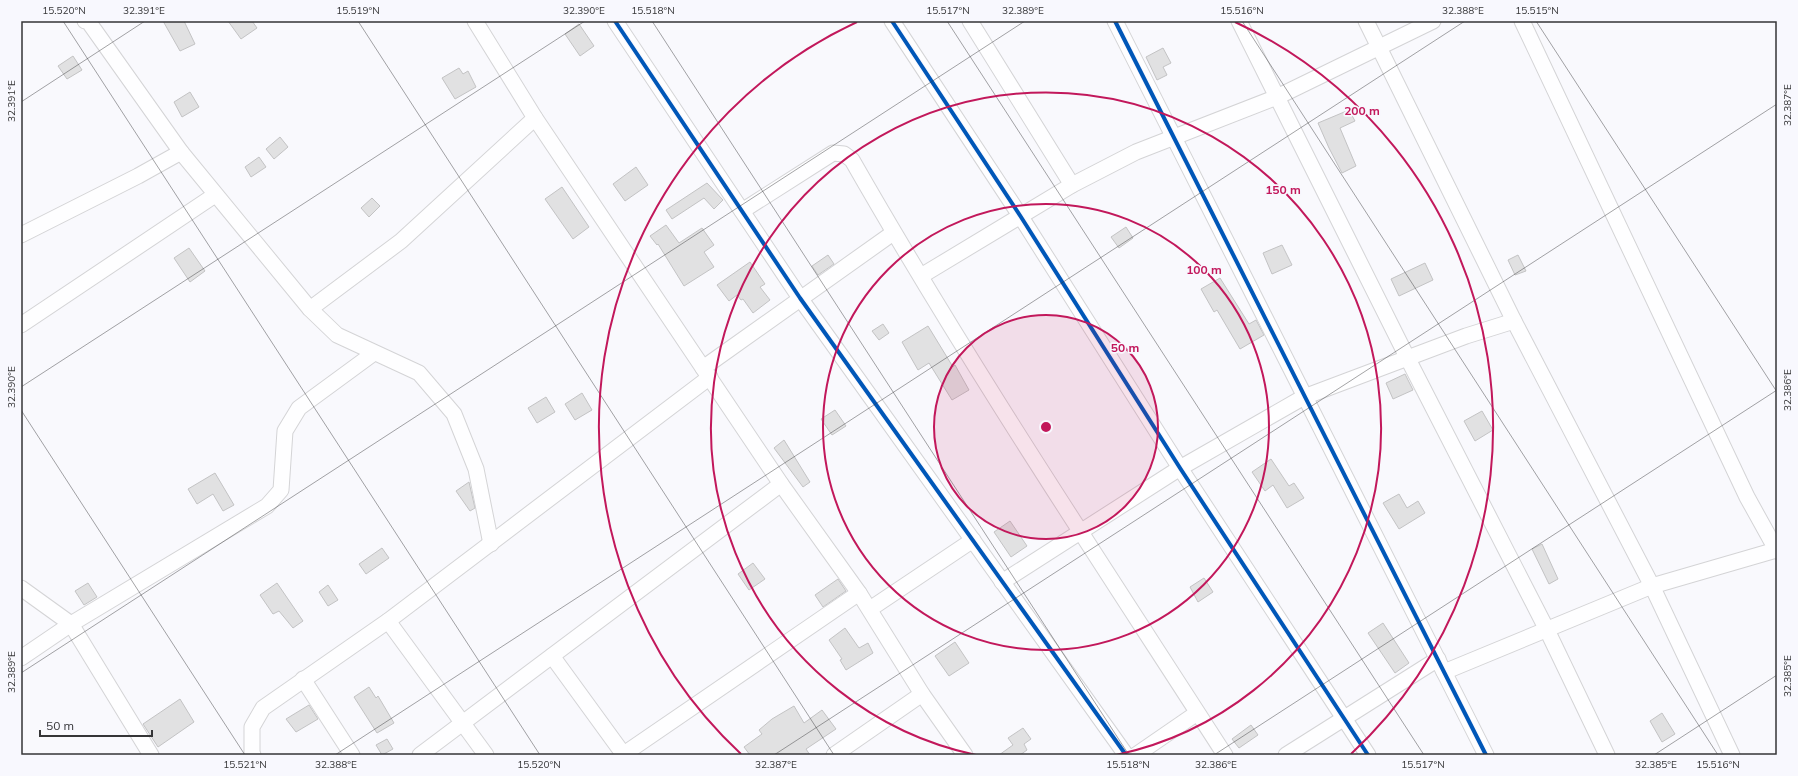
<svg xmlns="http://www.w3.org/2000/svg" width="1798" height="776" font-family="Mulish,sans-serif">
<rect width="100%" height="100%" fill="#f9f9fd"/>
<g fill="#e1e1e2" stroke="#c3c3c4">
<path d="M163,21H184L195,44L180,51Z"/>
<path d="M228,21H252L257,28L241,39Z"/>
<path d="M579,24L594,46L580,56L565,34Z"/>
<path d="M1163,48L1171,63L1163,67L1167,75L1157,80L1146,57Z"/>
<path d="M73,56L82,70L67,79L58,66Z"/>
<path d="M459,68L463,74L468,71L476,87L455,99L442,78Z"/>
<path d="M190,92L199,107L182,117L174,102Z"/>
<path d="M1349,110L1355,121L1340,128L1356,166L1342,173L1329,148L1318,123Z"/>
<path d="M280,137L288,147L274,159L266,149Z"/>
<path d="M259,157L266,167L251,177L245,167Z"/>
<path d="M636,167L648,185L625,201L613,184Z"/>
<path d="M707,183L723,200L714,209L704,198L672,219L666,210Z"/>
<path d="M562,187L589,227L573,239L545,199Z"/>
<path d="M372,198L380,206L369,217L361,208Z"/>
<path d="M666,225L679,243L702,228L714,245L704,252L714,267L684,286L658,244L657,245L650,236Z"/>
<path d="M1126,227L1133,238L1119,248L1111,237Z"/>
<path d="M1282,245L1292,265L1272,274L1263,253Z"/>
<path d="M189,248L205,271L190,282L174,258Z"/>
<path d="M828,255L834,264L818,275L812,266Z"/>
<path d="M1518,255L1526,271L1515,275L1508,260Z"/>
<path d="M750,262L765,284L760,287L770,300L753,313L743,299L741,300L737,295L729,301L717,285Z"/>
<path d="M1425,263L1433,280L1399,296L1391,279Z"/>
<path d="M1220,278L1249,324L1256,320L1264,335L1240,349L1217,310L1214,312L1201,289Z"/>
<path d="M883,324L889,333L879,340L872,331Z"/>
<path d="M928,326L953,367L955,365L969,390L952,400L929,363L918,370L902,342Z"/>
<path d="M1405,374L1413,390L1393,399L1386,383Z"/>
<path d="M582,393L592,410L575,420L565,404Z"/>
<path d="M546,397L555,412L537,423L528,408Z"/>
<path d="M835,410L846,426L832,435L821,419Z"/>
<path d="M1482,411L1493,430L1475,441L1464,421Z"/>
<path d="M784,440L810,482L803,487L774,448Z"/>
<path d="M1271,459L1289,486L1294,483L1304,498L1287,508L1273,485L1265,491L1252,472Z"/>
<path d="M215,473L234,505L223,511L213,494L197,504L188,489Z"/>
<path d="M469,482L475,508L470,511L456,491Z"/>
<path d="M1399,494L1407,508L1418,501L1425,513L1399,529L1383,503Z"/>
<path d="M1010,521L1027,546L1011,557L994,532Z"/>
<path d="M1542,544L1558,579L1549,584L1532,549Z"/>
<path d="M382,548L389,558L366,574L359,564Z"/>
<path d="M753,563L765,579L749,590L738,574Z"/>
<path d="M1204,578L1213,592L1198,602L1190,587Z"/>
<path d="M838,579L846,591L823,607L815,595Z"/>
<path d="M88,583L97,597L84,605L75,591Z"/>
<path d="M277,583L303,621L293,628L279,611L273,614L260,595Z"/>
<path d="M328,585L338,600L328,606L319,592Z"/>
<path d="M1383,623L1409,663L1395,673L1368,633Z"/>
<path d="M845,628L859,648L868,643L873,653L846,670L840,660L842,659L829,640Z"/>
<path d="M955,642L969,663L949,676L935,656Z"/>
<path d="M369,687L376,698L378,696L394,723L377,733L354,697Z"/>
<path d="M180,699L194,722L158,747L143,724Z"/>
<path d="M309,705L318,719L296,732L286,719Z"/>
<path d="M794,706L804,723L822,710L836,729L806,749L810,755H750L744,747L762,734L759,730L772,719Z"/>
<path d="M1662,713L1675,734L1662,742L1650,721Z"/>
<path d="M1251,725L1258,735L1239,748L1232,739Z"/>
<path d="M1023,728L1031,739L1024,744L1027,750L1020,755H999L1013,745L1008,738Z"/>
<path d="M387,739L393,749L382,755L376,745Z"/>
</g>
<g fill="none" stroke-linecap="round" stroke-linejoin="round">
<g stroke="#d4d4d6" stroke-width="17">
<g id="minor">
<path d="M85,21H88L181,152L310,309L337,335L419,373L454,414L476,469L491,544"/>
<path d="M475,21L535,118L781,484L859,593L922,694L965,755"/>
<path d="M615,21L800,298L1126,755"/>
<path d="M892,21L1021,217L1180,468L1368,755"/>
<path d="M970,21L1072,185"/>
<path d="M1115,21L1486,755"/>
<path d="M1239,21L1408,359L1547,630L1607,755"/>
<path d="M1366,21L1514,321L1652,586L1732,755"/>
<path d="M1522,21L1747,497L1777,551"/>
<path d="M742,211L833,153L844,154L852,160C968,363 1098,558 1225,755"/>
<path d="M21,235L138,176L181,152"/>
<path d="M921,276L1072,185L1136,152L1277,97L1433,21"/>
<path d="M310,309L401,241L535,118"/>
<path d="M21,325L215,195"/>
<path d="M703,368L893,233"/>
<path d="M1002,582L1180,468L1304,397L1466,336L1514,321"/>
<path d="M21,588L71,624L151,755"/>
<path d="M870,609L973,540"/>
<path d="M388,621L486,755"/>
<path d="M552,656L624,755"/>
<path d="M21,658L71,624L267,506L281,490L285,431L299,408L374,353"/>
<path d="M1444,672L1652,586L1776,550"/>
<path d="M303,679L352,755"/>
<path d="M624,754L859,593"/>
<path d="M253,755L252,752V727L263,708L388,621L710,377"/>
<path d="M420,755L781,484"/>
<path d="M834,755L922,694"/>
<path d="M1136,755L1197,713"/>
<path d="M1286,755L1438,659"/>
</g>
</g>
<use href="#minor" stroke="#fefeff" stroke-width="15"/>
<g stroke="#f8f8fe" stroke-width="6">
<g id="cycleway">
<path d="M615,21L800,298L1126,755"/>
<path d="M892,21L1021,217L1180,468L1368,755"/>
<path d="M1115,21L1486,755"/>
</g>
</g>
<use href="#cycleway" stroke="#0057b8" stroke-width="4"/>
</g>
<path fill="none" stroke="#353537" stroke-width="1" stroke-opacity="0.45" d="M63,21L540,755M358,21L834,755M652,21L1129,755M947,21L1424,755M1242,21L1718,755M1536,21L1777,392M21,102L145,21M21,387L585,21M21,410L245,755M21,673L1025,21M335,755L1465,21M774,755L1777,104M1214,755L1777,390M1654,755L1777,675"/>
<circle cx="1046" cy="427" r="112" fill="#c2185b" fill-opacity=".12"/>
<g fill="none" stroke="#c2185b" stroke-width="2">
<circle cx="1046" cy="427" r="112"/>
<circle cx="1046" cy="427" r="223"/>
<path d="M976 755A335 335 0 1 1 1116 755"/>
<path d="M741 754A447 447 0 0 1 857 22M1235 22A447 447 0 0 1 1351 754"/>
</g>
<circle cx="1046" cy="427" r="6" fill="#c2185b" stroke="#f8f8fe" stroke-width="2"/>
<g font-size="12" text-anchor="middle" font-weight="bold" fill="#c2185b" stroke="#f8f8fe" stroke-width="3.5" stroke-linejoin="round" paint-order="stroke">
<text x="1362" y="115">200 m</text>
<text x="1283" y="194">150 m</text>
<text x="1204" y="274">100 m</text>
<text x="1125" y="352">50 m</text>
</g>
<rect width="1798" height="776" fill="none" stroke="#f8f8fe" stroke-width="44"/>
<path d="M40 730v6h112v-6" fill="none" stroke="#353537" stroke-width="2"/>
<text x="46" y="730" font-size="12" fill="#353537" stroke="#f8f8fe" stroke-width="3" paint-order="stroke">50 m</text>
<rect x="22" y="22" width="1754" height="732" fill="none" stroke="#353537" stroke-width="1.5"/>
<g font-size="10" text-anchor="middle" fill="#353537">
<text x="64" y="14">15.520°N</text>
<text x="144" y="14">32.391°E</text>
<text x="358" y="14">15.519°N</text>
<text x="584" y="14">32.390°E</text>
<text x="653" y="14">15.518°N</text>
<text x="948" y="14">15.517°N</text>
<text x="1023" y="14">32.389°E</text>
<text x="1242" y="14">15.516°N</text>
<text x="1463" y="14">32.388°E</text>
<text x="1537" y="14">15.515°N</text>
<text transform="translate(11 101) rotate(-90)" y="4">32.391°E</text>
<text transform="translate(1787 105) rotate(-90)" y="4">32.387°E</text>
<text transform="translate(11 387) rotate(-90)" y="4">32.390°E</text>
<text transform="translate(1787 390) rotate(-90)" y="4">32.386°E</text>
<text transform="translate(11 672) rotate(-90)" y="4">32.389°E</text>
<text transform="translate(1787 676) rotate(-90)" y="4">32.385°E</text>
<text x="245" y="768">15.521°N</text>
<text x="336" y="768">32.388°E</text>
<text x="539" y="768">15.520°N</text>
<text x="776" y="768">32.387°E</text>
<text x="1128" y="768">15.518°N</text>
<text x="1216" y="768">32.386°E</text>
<text x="1423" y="768">15.517°N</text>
<text x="1656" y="768">32.385°E</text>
<text x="1718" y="768">15.516°N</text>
</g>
</svg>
